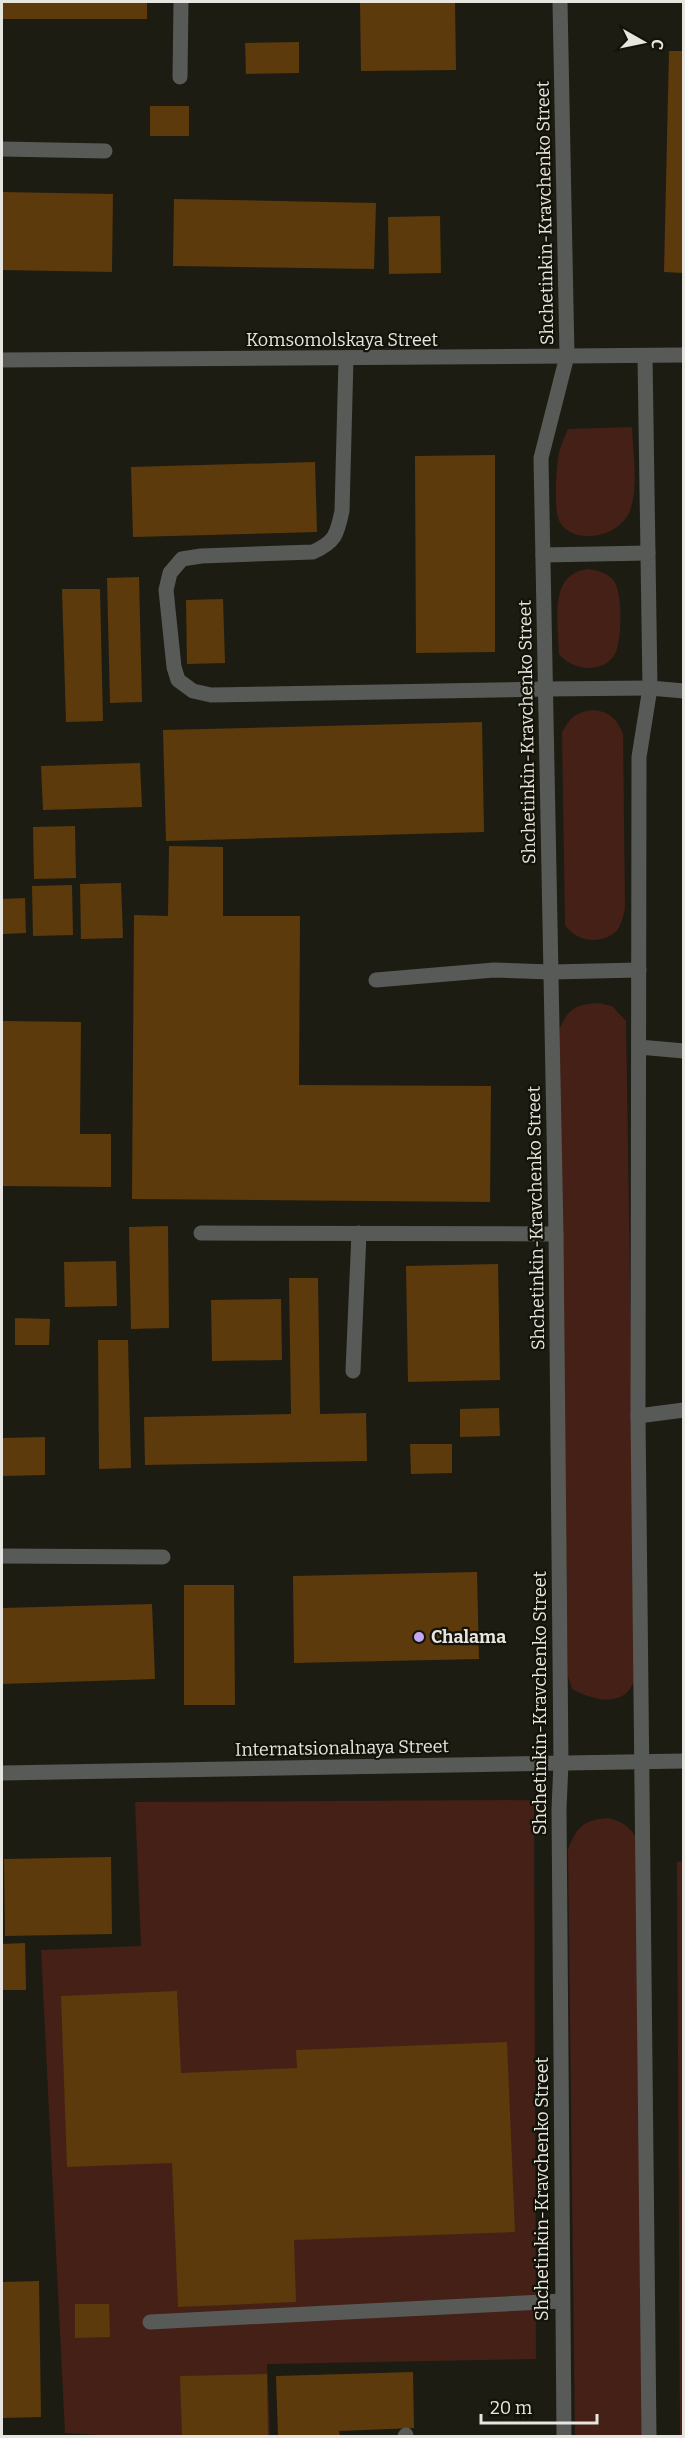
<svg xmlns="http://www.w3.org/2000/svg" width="685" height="2438" font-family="Bitter,serif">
<rect width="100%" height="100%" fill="#1d1c12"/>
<g fill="#442016">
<path d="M632,427C633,452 639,491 629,513C616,541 563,546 557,514C555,501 556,472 558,459C559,449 564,438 568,429Z"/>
<path d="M589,569C599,571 608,573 614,581C623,594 622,641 615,654C603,675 571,670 559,654C559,623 547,573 589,569Z"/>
<path d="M594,710C610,712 617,719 623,734L625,908C623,917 621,929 613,934C597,945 575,940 565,925L562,733C569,718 577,711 594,710Z"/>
<path d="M598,1003L612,1006L626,1021L636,1671C632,1708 598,1703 572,1689L568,1676L558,1033C567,1010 573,1005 598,1003Z"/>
<path d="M534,1800L536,2359L267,2364L270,2436H115L65,2433L41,1950L141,1946L135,1802Z"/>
<path d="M608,1818C621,1821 628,1825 636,1837L644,2436H575L568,1849C577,1827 583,1820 608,1818Z"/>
<path d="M683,1861L684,2436H680L677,1862Z"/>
</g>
<g fill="#5c3a0b">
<rect x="2" y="2" width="145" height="17"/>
<path d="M360,2H455L456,70L361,71Z"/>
<path d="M299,42V73L246,74L245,43Z"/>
<path d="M669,51H684V273L664,272Z"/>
<rect x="150" y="106" width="39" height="30"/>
<path d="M2,192L113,194L112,272L2,270Z"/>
<path d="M174,199L376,203L374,269L173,266Z"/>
<path d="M440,216L441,273L389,274L388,217Z"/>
<path d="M495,455V652L416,653L415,456Z"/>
<path d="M315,462L317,532L133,537L131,467Z"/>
<path d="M139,577L142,702L110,703L107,578Z"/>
<path d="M62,589H100L103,721L66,722Z"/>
<path d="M223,599L225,663L187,664L186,600Z"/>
<path d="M482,722L484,832L166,841L163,730Z"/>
<path d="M140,763L142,807L43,810L41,766Z"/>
<path d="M75,826L76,878L34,879L33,827Z"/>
<path d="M169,846L223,847V916H300L299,1085L491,1086L490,1202L132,1199L134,915L168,916Z"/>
<path d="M121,883L123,938L81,939L80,884Z"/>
<path d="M72,885L73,935L33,936L32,886Z"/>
<path d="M25,898L26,933L2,934V899Z"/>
<path d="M2,1021L81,1022L80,1134H111V1187L2,1186Z"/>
<path d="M168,1226L169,1328L131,1329L129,1227Z"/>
<path d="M116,1261L117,1306L65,1307L64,1262Z"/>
<path d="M498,1264L500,1380L408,1382L406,1266Z"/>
<path d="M289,1278H318L320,1414L366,1413L367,1461L145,1465L144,1417L291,1414Z"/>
<path d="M281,1299L282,1360L212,1361L211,1300Z"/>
<path d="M15,1318L50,1319L49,1345H15Z"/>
<path d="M98,1340H128L131,1468L99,1469Z"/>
<path d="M499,1408L500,1436L460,1437V1409Z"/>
<path d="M45,1437V1475L2,1476V1438Z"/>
<path d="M410,1444H452V1473L411,1474Z"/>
<path d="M477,1572L479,1659L294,1663L293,1576Z"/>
<path d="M184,1585H234L235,1705H184Z"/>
<path d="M152,1604L155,1679L2,1684V1608Z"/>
<path d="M111,1857L112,1934L5,1936L4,1859Z"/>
<path d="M25,1943L26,1990H2V1944Z"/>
<path d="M177,1991L181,2073L297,2068L296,2050L507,2042L515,2232L294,2240L296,2302L178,2307L172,2163L67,2167L61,1996Z"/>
<path d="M39,2281L41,2417L2,2418V2282Z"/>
<path d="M75,2304H109L110,2337L75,2338Z"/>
<path d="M413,2372L414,2428L339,2431L340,2436H278L276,2376Z"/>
<path d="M267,2374L268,2436H182L180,2376Z"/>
</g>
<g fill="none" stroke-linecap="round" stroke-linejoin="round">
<g stroke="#575a56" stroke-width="15">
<path d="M180,77L181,2"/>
<path d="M2,149L105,151"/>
<path d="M346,359L342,511C337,535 335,542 313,552L201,556L182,559L170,573L166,590L174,667L178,680L193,691L211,695L546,689"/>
<path d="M650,688L684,691"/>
<path d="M376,980L494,970L551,972"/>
<path d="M639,1047L684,1051"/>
<path d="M201,1233L556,1234"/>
<path d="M353,1371L359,1233"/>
<path d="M638,1416L684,1410"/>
<path d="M2,1556L163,1557"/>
<path d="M150,2322L562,2301"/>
<path d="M405,2436L406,2435"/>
</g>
<g stroke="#575a56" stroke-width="15">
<path d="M645,356L650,688L639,757L638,1416L649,2436"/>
<path d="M543,555L648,553"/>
<path d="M546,689L650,688"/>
<path d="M551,972L639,970"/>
<path d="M2,1773L684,1761"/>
<path d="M564,2436L559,1809L561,1763L556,1234L541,458L567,356L684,355"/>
</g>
<path stroke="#575a56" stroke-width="15" d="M2,360L567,356L560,2"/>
</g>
<circle fill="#c2a7f2" stroke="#14130a" stroke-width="2" cx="419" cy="1637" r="6"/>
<g text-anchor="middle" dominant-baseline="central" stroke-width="4.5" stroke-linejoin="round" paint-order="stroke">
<g font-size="18" fill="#e6e5df" stroke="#14130a">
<text transform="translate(545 213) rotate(-91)">Shchetinkin-Kravchenko Street</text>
<text x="342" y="340">Komsomolskaya Street</text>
<text transform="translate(527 732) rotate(-91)">Shchetinkin-Kravchenko Street</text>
<text transform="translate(536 1218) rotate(-91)">Shchetinkin-Kravchenko Street</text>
<text transform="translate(540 1703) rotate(-90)">Shchetinkin-Kravchenko Street</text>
<text transform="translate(342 1748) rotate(-1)">Internatsionalnaya Street</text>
<text transform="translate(542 2189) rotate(-90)">Shchetinkin-Kravchenko Street</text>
</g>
<g font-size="18" font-weight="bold" fill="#e6e5df" stroke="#14130a" text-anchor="start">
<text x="431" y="1637">Chalama</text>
</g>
</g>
<rect width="685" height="2438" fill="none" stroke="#e6e5df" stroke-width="6"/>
<g transform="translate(643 42) rotate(99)" stroke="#14130a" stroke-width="4.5" paint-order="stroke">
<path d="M0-4.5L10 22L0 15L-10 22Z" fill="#e6e5df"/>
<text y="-9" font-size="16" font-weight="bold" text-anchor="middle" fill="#e6e5df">С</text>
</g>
<path d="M481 2414v9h116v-9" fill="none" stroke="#e6e5df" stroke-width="3"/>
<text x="490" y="2414" font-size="18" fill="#e6e5df" stroke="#14130a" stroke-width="4.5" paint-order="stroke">20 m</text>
</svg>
